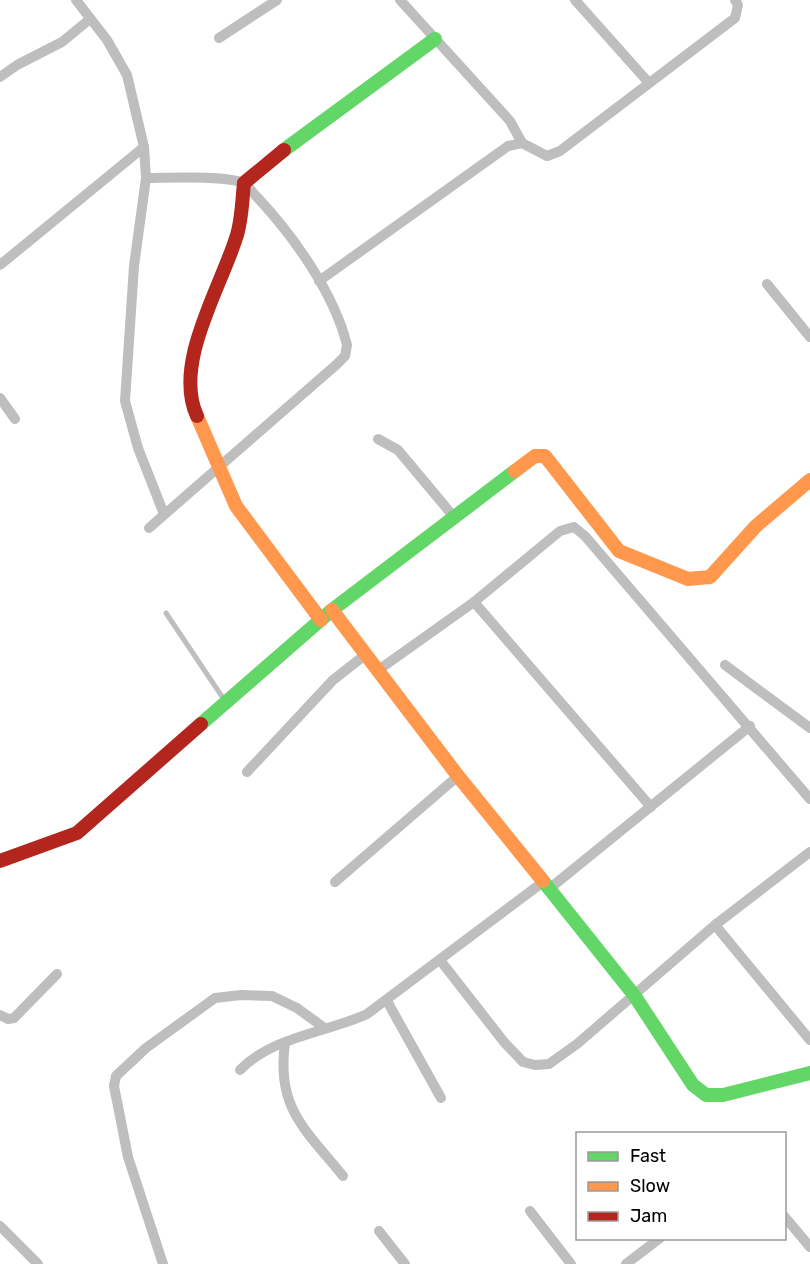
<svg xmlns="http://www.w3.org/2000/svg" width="810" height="1264" font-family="Rubik,sans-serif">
<rect width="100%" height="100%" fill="#fff"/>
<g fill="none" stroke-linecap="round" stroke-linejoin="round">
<path stroke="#bebebe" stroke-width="5" d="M166,613L225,701"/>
<g stroke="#bebebe" stroke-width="10">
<path d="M76,0L107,40L127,75L144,147L146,178L134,266L125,401L138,448L164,514"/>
<path d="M400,0L510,121L522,143"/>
<path d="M575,0L649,83"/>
<path d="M219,38L277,0"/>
<path d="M0,77L17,65L62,42L90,19"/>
<path d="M146,178C168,178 226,175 243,183C248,185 253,193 256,196C293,235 334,293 347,345L345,356L336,365L149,528"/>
<path d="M0,265L144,147"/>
<path d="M319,281L508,146L522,143L547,156L560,151L735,18L738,5L735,0"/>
<path d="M767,284L810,337"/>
<path d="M0,398L15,419"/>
<path d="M378,439L398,450L454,517"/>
<path d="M474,602L651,807"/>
<path d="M725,665L810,728"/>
<path d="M377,671L474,602L560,531L574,527L585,536L810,799"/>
<path d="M247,772L333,680L365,655"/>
<path d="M335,882L458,776"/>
<path d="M549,889L750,726"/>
<path d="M715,925L810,1040"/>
<path d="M440,960L504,1042L523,1062L535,1065L549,1064L577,1044L715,925L810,852"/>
<path d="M387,1001L441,1098"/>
<path d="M0,1015L8,1019L14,1018L57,974"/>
<path d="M285,1043C276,1108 305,1129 343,1176"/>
<path d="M240,1070C273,1036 326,1033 367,1014L543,882"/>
<path d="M530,1211L571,1264"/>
<path d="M784,1216L810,1247"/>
<path d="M0,1226L38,1264"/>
<path d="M379,1231L405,1264"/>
<path d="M163,1264L128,1157L114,1086L116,1076L146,1048L215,998L241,995L272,996L297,1008L323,1027"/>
<path d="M626,1264L660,1238"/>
</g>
<g stroke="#63d668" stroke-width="14">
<path d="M284,150L435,39"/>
<path d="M201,724L332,610L515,471"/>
<path d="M543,881L634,995L693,1085L706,1095H723L810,1073"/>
</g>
<g stroke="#ff974d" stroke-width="14">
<path d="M197,416L236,506L321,620"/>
<path d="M515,471L535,456H545L619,551L688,579L710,577L756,526L810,480"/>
<path d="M332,610L458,776L543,881"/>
</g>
<g stroke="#b3261e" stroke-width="14">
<path d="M197,416C173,364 220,289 236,238C242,221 242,201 244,183L284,150"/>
<path d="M0,861L77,833L201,724"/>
</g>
</g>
<rect x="576" y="1132" width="210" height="108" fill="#ffffff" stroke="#999999" stroke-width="1.5"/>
<rect x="588" y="1152" width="30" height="9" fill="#63d668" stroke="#999999" stroke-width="1.5"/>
<text x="630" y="1162" font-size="18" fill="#000000">Fast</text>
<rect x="588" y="1182" width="30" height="9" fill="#ff974d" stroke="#999999" stroke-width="1.5"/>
<text x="630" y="1192" font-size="18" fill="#000000">Slow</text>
<rect x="588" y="1212" width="30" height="9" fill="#b3261e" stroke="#999999" stroke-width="1.5"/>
<text x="630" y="1222" font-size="18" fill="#000000">Jam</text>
</svg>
